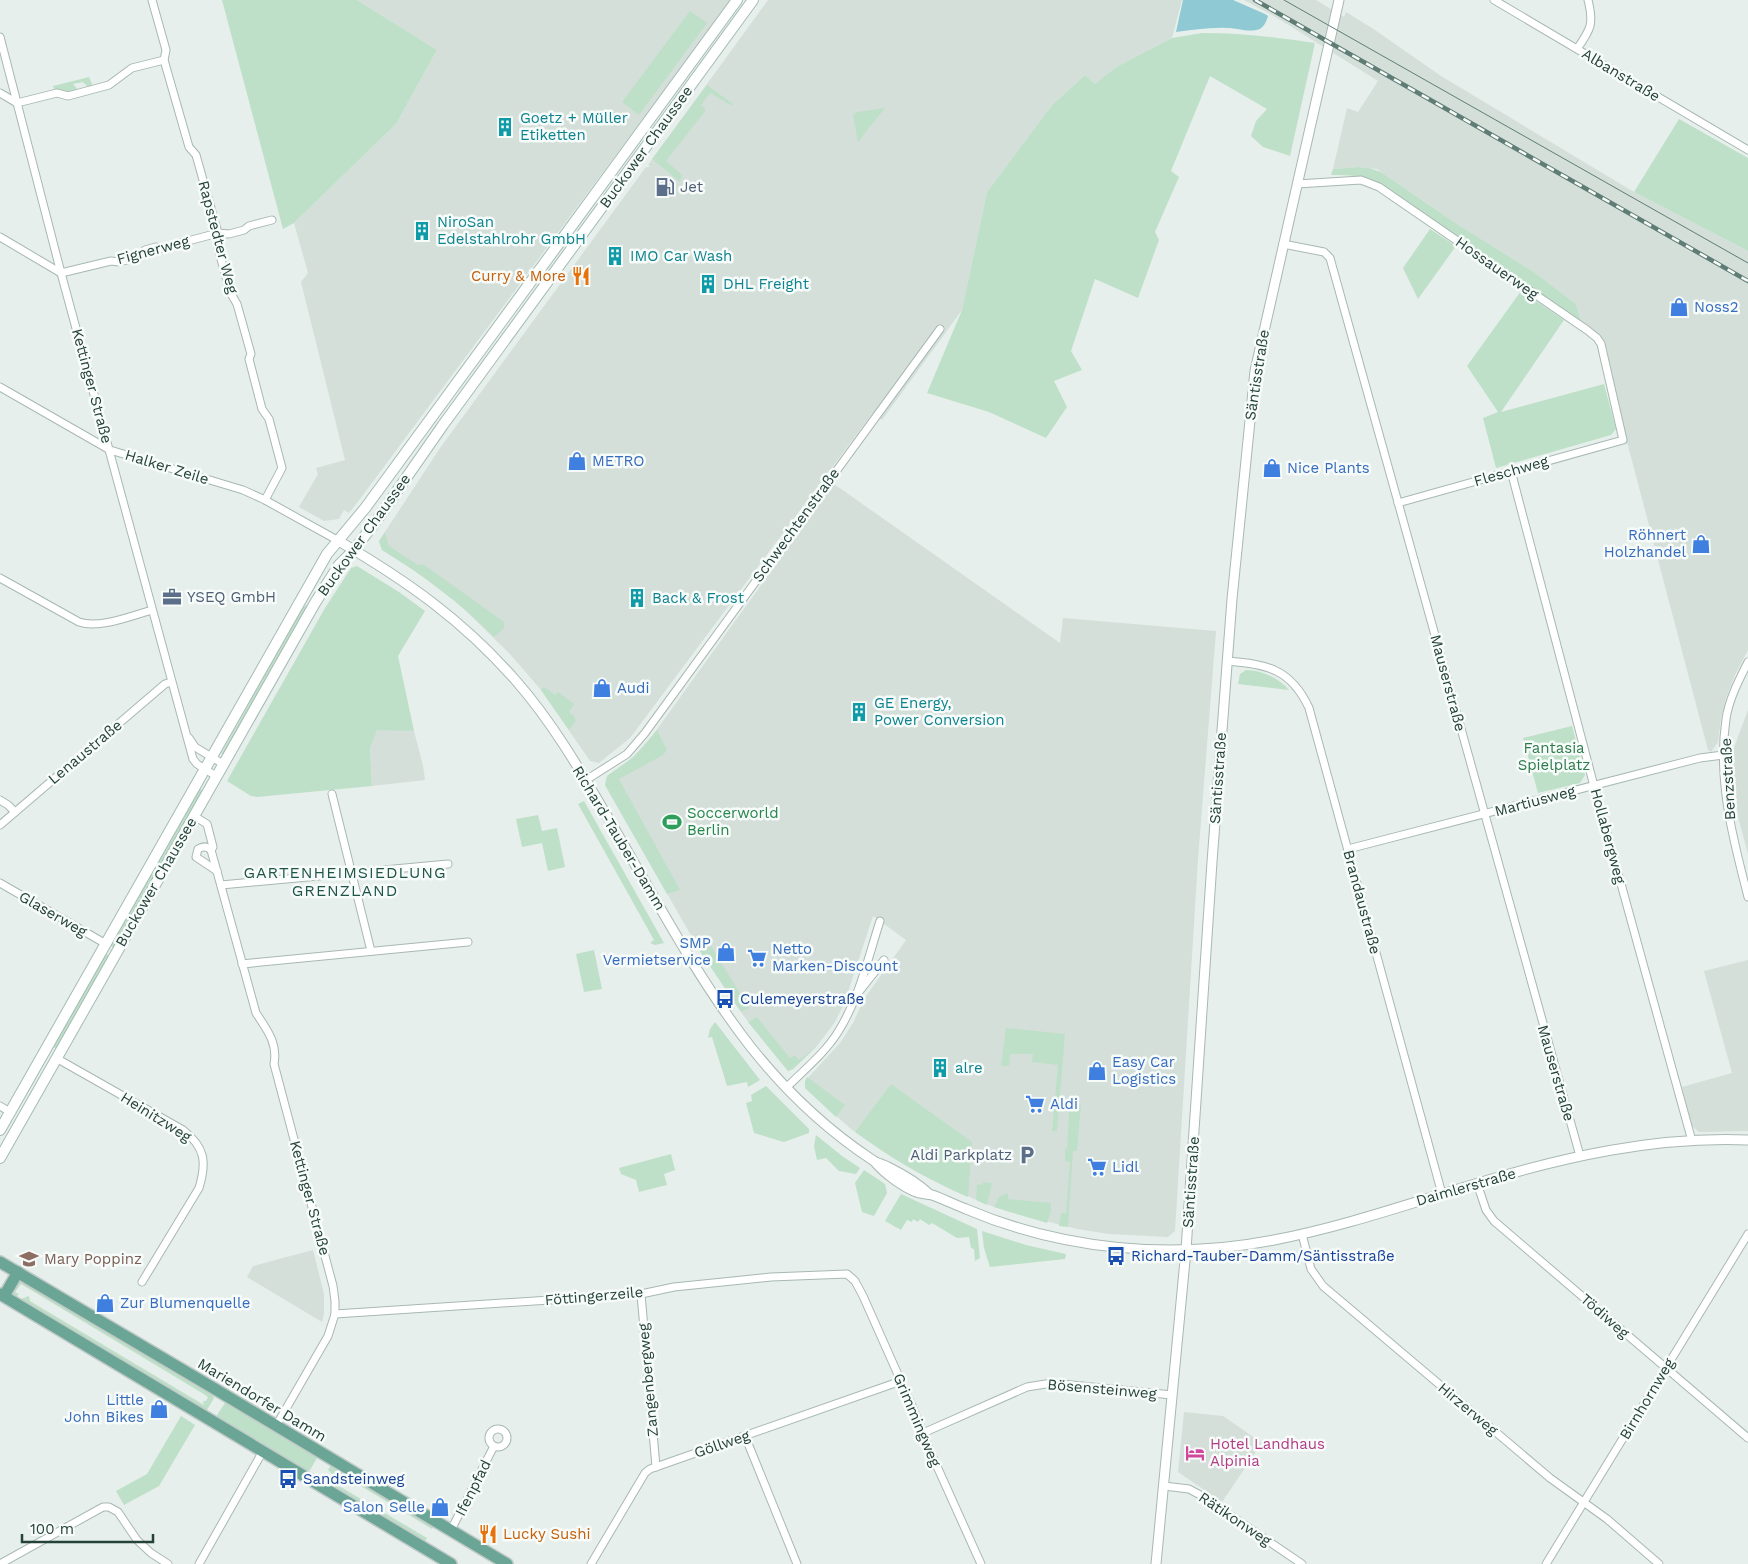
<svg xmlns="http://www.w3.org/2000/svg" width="1748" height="1564" font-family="'Work Sans',sans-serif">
<rect width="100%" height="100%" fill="#e6efeb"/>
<g fill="#d4dfda">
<path d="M357,0H731L357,503L349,513L344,510L339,519L324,521L299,507L318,474L316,468L345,460L301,282L308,273L294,223L396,124L437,50Z"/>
<path d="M768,0H1182L1172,38L1116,67L1095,84L1085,75L1052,105L987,192L962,310L882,420L872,414L630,738L599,763L590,761L541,690L510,654L458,603L421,575L382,550L379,541L440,448L646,167H650L648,165Z"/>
<path d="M1244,0H1316L1344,17L1346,12L1375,30L1441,76L1634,192L1748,251V650L1735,675L1726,698L1721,718L1718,742L1711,752L1708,750L1626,438L1605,342L1601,337L1582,324L1576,304L1534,272L1457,224L1381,172L1377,169L1358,167L1333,169L1347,108L1358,112L1378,81L1274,16Z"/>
<path d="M834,484L1060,643L1063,618L1216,631L1198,859L1175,1231L1168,1237L1109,1234L1077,1229L1009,1212L983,1203L928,1178L893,1158L851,1129L805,1088V1081L840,1043L853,1023L864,999L906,940L873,916L844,1004L835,1022L817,1046L793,1069L788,1071L743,1015L701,953L605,785L607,776L629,761L650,739Z"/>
<path d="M1748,710V854L1738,817L1732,753Z"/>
<path d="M377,729L414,731L423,766L425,780L372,786L370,748Z"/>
<path d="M1748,960V1131L1699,1132L1692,1126L1682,1087L1732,1073L1704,971Z"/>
<path d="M313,1250L324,1294V1314L322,1322L247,1277L253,1266Z"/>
<path d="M1184,1412L1223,1416L1262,1443L1222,1502L1178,1472Z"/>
</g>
<g fill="#bfe0c8" fill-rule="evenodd">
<path d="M222,0H357L437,50L396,124L294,223L283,229Z"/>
<path d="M690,11L707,23L639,115L622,102Z"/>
<path d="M1202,33C1240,33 1277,37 1315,43L1290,156L1263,147L1251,136L1256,121L1267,109L1210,76L1171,171L1179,177L1155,232L1159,240L1138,298L1095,279L1071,351L1082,370L1054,381L1067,407L1046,438L989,412L927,393L962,310L987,192L1052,105L1085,75L1095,84L1116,67L1172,38Z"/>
<path d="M89,77L92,84L91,87H88L83,82L73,84L78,90L68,93L54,89L53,86Z"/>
<path d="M707,85L733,104L732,106L710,93L701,105L706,110L666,161L682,175L680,182L652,159Z"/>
<path d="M885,108L858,142L853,115L857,112Z"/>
<path d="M1679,119L1748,158V251L1634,192Z"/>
<path d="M1358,167L1369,168L1381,172L1457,224L1534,272L1576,304L1582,324L1380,184C1364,175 1349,175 1331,175L1333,169Z"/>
<path d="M1430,229L1456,246L1418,299L1403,268Z"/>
<path d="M1521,291L1564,320L1501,412L1604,384L1616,429L1611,435L1496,468L1483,418L1498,412L1467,366Z"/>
<path d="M385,532L389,546L418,565L423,564L504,622V628L494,637C460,603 423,575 382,550L379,541Z"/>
<path d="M357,566L399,592L425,611L398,656L414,731L377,730L370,748L372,786L257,797L251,796L227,781L325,608L351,568Z"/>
<path d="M307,605V607L225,754H221L303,607Z"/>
<path d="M1246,670C1261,670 1279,678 1289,690L1238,684L1240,674Z"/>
<path d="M544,687L555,695L558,692L574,704L569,712L574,716L576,721L569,730L541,690Z"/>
<path d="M1572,726L1585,775L1580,783L1538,793L1523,738Z"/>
<path d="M657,730L667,750L663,755L619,779L680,890L667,894L605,785L607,776L635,756Z"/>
<path d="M200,789L203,791L114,948L111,946Z"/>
<path d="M584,801L664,943L655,945L650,943L654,940L578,804Z"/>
<path d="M538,815L542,831L557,828L565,867L548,871L542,843L522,847L516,819Z"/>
<path d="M709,943L749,1008L741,1012L700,951Z"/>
<path d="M594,950L602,989L584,992L576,954Z"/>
<path d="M106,954L110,956L57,1049L53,1047Z"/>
<path d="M757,1017L790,1058L795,1055L799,1060L817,1046L793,1069L788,1071L748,1022Z"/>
<path d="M715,1022L760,1080L748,1087L747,1082L727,1086L712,1037L708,1038L710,1029Z"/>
<path d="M1006,1028L1065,1034L1057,1131H1052L1058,1065L1032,1062L1033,1054H1010L1009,1066H1001Z"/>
<path d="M807,1077L845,1105L836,1117L805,1088V1081Z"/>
<path d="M891,1084L972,1142L968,1197C928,1180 891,1158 855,1132Z"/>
<path d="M766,1086L809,1129V1133L784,1142L754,1133L746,1103L752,1101L751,1095Z"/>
<path d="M1070,1095H1074L1075,1100L1081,1106L1077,1151H1073L1068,1227L1059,1226L1061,1213H1066L1070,1162L1065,1161V1149L1067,1148Z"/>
<path d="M816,1135L842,1156L860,1168L856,1174L839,1171L826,1158L817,1160L814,1146Z"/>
<path d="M671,1154L675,1170L664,1174L667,1185L639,1192L636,1180L621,1174L619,1168Z"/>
<path d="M864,1170L885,1184L887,1193L874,1216L862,1212L855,1183Z"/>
<path d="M983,1182L992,1183L987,1205L976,1200L977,1184L983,1185Z"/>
<path d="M1008,1193V1199L1051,1203V1211L1047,1223L994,1207L999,1197Z"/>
<path d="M901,1194L977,1229L980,1258L975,1261L974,1249L971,1248L969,1237L957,1238L932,1223L929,1225L920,1219L918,1222L913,1219L912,1222L907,1220L901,1230L885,1221Z"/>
<path d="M982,1231L1026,1245L1066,1254L1065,1259L990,1267L984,1248Z"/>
<path d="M19,1280L212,1394L214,1398L207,1410L205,1411L13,1295L11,1293ZM21,1284L202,1393L208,1397L206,1401H203L204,1405L30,1301L29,1296L21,1299L17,1296L19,1294L15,1292Z"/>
<path d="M225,1403L316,1456L317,1458L310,1470L307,1471L219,1419L217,1415Z"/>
<path d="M181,1416L195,1425L159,1486L124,1505L116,1491L147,1474Z"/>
<path d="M331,1465L434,1526L432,1529L336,1471V1475L334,1476L328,1470Z"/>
<path d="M325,1475L334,1483L427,1538L425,1541L322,1480Z"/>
</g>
<path fill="#8ec9d4" d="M1183,0H1233L1265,14L1268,16C1266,23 1263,29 1256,30C1247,32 1236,28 1228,28C1210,27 1193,30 1176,32Z"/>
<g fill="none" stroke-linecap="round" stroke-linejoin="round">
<g stroke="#a8b8b2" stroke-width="9">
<g id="minor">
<path d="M152,0L166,50L164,60L189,147L196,155L218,233V248L230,292L237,304L251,354L249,359L262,409L269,419L282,468L265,500"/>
<path d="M1494,0L1748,150"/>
<path d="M0,37L61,273L193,759L197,764L216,776"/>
<path d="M1577,49C1591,29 1594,24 1588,0"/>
<path d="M0,93L17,103L57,93L68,96L109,85L132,68L164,60"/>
<path d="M1297,184L1361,180L1379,187L1587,330L1597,338L1601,344L1623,440L1398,503"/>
<path d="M0,237L61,273"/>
<path d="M1283,244L1324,252L1330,258L1580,1156"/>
<path d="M61,273L111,261L119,262L142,256L145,250L156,247L158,249L218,233L229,234L244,230L249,226L272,220"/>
<path d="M0,387L110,450L243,490L265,500L337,540"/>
<path d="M1511,471L1594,786L1692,1141"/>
<path d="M0,578L79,622C99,629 131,616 152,610"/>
<path d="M1227,661C1267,664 1291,669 1309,708L1442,1194"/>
<path d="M1748,662C1739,680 1729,699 1726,719C1717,780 1733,839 1748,897"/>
<path d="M189,738L195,747L223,764"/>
<path d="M586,780L627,754L645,733L940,329"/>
<path d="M332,794L371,951"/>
<path d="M0,800L8,805L15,812"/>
<path d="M194,816L207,824L213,847L211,850L256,1013C267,1030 278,1043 274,1064L333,1286L335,1301V1314L328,1336L276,1426"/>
<path d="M0,825L165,684L171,682"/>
<path d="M1348,849L1700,758L1723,755"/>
<path d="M211,850C207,846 203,846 198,849L196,857L217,871"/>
<path d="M0,883L106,944"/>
<path d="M221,885L448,864"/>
<path d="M242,964L468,942"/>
<path d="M858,993L884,960"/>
<path d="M56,1058L183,1130C205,1147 207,1162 199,1188L142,1282"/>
<path d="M786,1088C804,1070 825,1053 838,1032C859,999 868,958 880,921"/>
<path d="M0,1106L10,1112"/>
<path d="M1477,1183L1486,1210L1494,1221L1748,1438"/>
<path d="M1302,1234L1311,1269L1323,1286L1550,1478L1607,1519L1659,1564"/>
<path d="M641,1294L656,1467"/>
<path d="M335,1314L641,1294L674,1287L771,1277L847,1274L855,1281L863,1296L912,1406L931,1453L981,1564"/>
<circle cx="498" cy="1438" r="9"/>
<path d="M923,1433L1027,1387L1052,1383L1172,1395"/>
<path d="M745,1436L797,1564"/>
<path d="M1164,1486L1189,1489L1202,1496L1302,1564"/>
<path d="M451,1530L494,1446"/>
<path d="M0,1564L103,1507H109L118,1512L137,1540L151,1553L168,1564"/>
<path d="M199,1564L263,1451"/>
<path d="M591,1564L645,1473L650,1469L901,1381"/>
<path d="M1546,1564L1748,1234"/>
</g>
</g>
<g stroke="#a8b8b2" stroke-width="11">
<g id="tertiary">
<path d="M337,540C407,581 463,620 517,682C552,722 580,770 607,816C653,894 695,975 750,1046C784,1089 826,1129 871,1159C876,1163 882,1164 888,1167C902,1174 918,1183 929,1194"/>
<path d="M875,1162C884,1173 904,1188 919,1193C923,1194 928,1194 932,1195C944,1199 955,1205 966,1209C1062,1250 1172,1260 1274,1240C1342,1227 1408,1204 1475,1184C1563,1157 1656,1136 1748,1140"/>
<path d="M1156,1564L1186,1250L1212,862L1232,599L1255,371L1339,0"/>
</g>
</g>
<g stroke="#a4bbb3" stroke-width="12">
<g id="secondary">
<path d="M0,1130L327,554L366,507L737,0"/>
<path d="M0,1158L315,603L339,565L354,550L379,517L443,425L753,0"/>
</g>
</g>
<g stroke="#c2cac8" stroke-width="14">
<g id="primary">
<path d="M0,1262L215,1389L507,1564"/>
<path d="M0,1294L451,1564"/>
<path d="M4,1296L18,1272"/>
</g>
</g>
<use href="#minor" stroke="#fff" stroke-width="7"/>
<use href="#tertiary" stroke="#fff" stroke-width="9"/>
<use href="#secondary" stroke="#fff" stroke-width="10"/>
<use href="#primary" stroke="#6aa596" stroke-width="11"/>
<path stroke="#5f7d75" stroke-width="1" d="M1284,0L1748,263"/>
<g stroke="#5f7d75" stroke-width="4.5">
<path id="rail" d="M1255,0L1748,281"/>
</g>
<use href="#rail" stroke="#f7fbf9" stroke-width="2.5" stroke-dasharray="8" stroke-linecap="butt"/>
</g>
<defs>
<g id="building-bare" transform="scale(1.5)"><path d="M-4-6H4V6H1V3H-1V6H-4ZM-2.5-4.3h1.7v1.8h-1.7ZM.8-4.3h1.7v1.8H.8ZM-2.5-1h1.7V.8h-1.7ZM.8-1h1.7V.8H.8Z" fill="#0f9aa8" stroke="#f7fbf9" stroke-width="2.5" paint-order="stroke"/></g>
<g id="fuel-bare" transform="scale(1.5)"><path d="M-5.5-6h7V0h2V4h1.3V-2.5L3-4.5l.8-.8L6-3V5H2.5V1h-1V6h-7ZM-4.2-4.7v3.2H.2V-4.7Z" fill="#5c6f8a" stroke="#f7fbf9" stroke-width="2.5" paint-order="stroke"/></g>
<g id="restaurant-bare" transform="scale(1.5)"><path d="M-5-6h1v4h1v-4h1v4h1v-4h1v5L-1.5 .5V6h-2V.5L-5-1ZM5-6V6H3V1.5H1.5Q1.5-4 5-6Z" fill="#e8710a" stroke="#f7fbf9" stroke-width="2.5" paint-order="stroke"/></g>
<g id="shop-bare" transform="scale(1.5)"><path d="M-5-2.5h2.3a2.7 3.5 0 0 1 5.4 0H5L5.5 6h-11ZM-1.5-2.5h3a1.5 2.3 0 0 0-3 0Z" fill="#3f7fe0" stroke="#f7fbf9" stroke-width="2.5" paint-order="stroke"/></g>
<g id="office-bare" transform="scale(1.5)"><path d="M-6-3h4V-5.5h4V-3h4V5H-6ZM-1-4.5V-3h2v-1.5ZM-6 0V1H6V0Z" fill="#5c6f8a" stroke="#f7fbf9" stroke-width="2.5" paint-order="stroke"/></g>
<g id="stadium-bare" transform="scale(1.5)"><path d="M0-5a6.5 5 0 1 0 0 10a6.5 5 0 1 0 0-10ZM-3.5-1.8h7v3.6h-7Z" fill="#2e9e5b" stroke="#f7fbf9" stroke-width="2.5" paint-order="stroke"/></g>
<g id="supermarket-bare" transform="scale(1.5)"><path d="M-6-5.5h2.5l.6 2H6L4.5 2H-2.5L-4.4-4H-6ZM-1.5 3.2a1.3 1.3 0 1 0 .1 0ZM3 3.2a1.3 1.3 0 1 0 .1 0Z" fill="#3f7fe0" stroke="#f7fbf9" stroke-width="2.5" paint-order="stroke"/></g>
<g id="bus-bare" transform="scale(1.5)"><path d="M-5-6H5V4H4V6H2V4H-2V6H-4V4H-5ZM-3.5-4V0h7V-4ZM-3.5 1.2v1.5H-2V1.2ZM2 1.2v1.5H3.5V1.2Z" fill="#1a4fb4" stroke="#f7fbf9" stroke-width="2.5" paint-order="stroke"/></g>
<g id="parking-bare" transform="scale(1.5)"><path d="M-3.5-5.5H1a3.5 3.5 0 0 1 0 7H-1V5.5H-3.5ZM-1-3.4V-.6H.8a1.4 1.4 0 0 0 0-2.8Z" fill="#5c6f8a" stroke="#f7fbf9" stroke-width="2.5" paint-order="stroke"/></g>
<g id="school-bare" transform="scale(1.5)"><path d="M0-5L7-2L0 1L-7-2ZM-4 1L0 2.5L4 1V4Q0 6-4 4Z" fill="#8d6e63" stroke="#f7fbf9" stroke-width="2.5" paint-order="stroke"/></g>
<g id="hotel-bare" transform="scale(1.5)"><path d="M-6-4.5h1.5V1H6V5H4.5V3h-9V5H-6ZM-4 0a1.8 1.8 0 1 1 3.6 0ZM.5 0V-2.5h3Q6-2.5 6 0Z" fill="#d1479c" stroke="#f7fbf9" stroke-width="2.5" paint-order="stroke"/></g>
</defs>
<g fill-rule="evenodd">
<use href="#building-bare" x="505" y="127"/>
<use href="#fuel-bare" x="665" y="187"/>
<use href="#building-bare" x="422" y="231"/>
<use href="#building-bare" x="615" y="256"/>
<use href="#restaurant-bare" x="581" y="276"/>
<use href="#building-bare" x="708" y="284"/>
<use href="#shop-bare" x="1679" y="307"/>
<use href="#shop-bare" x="577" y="461"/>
<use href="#shop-bare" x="1272" y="468"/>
<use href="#shop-bare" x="1701" y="544"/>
<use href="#office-bare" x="172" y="597"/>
<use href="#building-bare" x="637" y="598"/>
<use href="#shop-bare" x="602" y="688"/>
<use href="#building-bare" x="859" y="712"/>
<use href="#stadium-bare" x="672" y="822"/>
<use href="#shop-bare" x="726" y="952"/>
<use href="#supermarket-bare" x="757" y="958"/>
<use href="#bus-bare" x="725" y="999"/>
<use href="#building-bare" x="940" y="1068"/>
<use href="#shop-bare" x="1097" y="1071"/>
<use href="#supermarket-bare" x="1035" y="1104"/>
<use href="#parking-bare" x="1027" y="1155"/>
<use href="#supermarket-bare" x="1097" y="1167"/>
<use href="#bus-bare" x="1116" y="1256"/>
<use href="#school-bare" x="29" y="1259"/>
<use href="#shop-bare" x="105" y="1303"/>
<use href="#shop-bare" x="159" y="1409"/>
<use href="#hotel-bare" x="1195" y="1453"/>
<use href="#bus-bare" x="288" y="1479"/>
<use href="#shop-bare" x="440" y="1507"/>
<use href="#restaurant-bare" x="488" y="1534"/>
</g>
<g text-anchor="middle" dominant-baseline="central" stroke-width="5" stroke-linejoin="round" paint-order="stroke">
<g font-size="15" fill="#24423a" stroke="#f7fbf9">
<text transform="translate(1621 75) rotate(31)">Albanstraße</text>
<text transform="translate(646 147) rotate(-54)">Buckower Chaussee</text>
<text transform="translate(218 237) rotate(75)">Rapstedter Weg</text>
<text transform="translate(153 250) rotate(-15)">Fignerweg</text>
<text transform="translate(1497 268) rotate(35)">Hossauerweg</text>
<text transform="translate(1257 375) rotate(-81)">Säntisstraße</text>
<text transform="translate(92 386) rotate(75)">Kettinger Straße</text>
<text transform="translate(167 467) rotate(17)">Halker Zeile</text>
<text transform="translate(1511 471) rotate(-16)">Fleschweg</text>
<text transform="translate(796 525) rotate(-54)">Schwechtenstraße</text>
<text transform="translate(364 535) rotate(-54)">Buckower Chaussee</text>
<text transform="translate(1448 683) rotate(75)">Mauserstraße</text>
<text transform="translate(85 752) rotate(-40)">Lenaustraße</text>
<text transform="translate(1218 778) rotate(-86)">Säntisstraße</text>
<text transform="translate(1728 779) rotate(-93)">Benzstraße</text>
<text transform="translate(1535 801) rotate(-15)">Martiusweg</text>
<text transform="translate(1608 836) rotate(75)">Hollabergweg</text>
<text transform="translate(619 838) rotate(59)">Richard-Tauber-Damm</text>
<text transform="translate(156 882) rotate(-60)">Buckower Chaussee</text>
<text transform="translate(1362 902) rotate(75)">Brandaustraße</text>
<text transform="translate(53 914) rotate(30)">Glaserweg</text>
<text transform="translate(1556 1073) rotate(74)">Mauserstraße</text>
<text transform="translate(156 1117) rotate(32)">Heinitzweg</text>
<text transform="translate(1191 1182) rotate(-86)">Säntisstraße</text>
<text transform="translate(1466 1187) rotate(-16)">Daimlerstraße</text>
<text transform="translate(310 1198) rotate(75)">Kettinger Straße</text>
<text transform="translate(594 1296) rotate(-5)">Föttingerzeile</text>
<text transform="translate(1605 1316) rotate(41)">Tödiweg</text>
<text transform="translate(648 1380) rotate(-95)">Zangenbergweg</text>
<text transform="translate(1102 1389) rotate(5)">Bösensteinweg</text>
<text transform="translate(1647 1399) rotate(-59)">Birnhornweg</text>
<text transform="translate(262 1400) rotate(31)">Mariendorfer Damm</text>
<text transform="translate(1468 1409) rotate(40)">Hirzerweg</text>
<text transform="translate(917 1420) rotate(67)">Grimmingweg</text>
<text transform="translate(722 1444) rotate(-19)">Göllweg</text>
<text transform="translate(473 1488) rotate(-63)">Ifenpfad</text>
<text transform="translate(1235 1519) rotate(34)">Rätikonweg</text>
</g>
<g font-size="15" fill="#0d838f" stroke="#f7fbf9" text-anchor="start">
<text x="520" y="118">Goetz + Müller<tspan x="520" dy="17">Etiketten</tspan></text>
<text x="437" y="222">NiroSan<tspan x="437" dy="17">Edelstahlrohr GmbH</tspan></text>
<text x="630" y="256">IMO Car Wash</text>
<text x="723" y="284">DHL Freight</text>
<text x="652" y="598">Back &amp; Frost</text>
<text x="874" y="703">GE Energy,<tspan x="874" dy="17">Power Conversion</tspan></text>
<text x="955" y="1068">alre</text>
</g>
<g font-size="15" fill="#4e5e75" stroke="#f7fbf9" text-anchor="start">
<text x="680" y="187">Jet</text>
<text x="187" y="597">YSEQ GmbH</text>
<text x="1012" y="1155" text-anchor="end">Aldi Parkplatz</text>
</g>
<g font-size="15" fill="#c56008" stroke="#f7fbf9" text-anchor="end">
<text x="566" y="276">Curry &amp; More</text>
<text x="503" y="1534" text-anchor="start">Lucky Sushi</text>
</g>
<g font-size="15" fill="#366cbe" stroke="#f7fbf9" text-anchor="start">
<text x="1694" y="307">Noss2</text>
<text x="592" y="461">METRO</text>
<text x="1287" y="468">Nice Plants</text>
<text x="1686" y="535" text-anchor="end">Röhnert<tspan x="1686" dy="17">Holzhandel</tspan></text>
<text x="617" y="688">Audi</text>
<text x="711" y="943" text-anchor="end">SMP<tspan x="711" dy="17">Vermietservice</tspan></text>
<text x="772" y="949">Netto<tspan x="772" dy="17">Marken-Discount</tspan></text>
<text x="1112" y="1062">Easy Car<tspan x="1112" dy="17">Logistics</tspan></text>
<text x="1050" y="1104">Aldi</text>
<text x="1112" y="1167">Lidl</text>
<text x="120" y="1303">Zur Blumenquelle</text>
<text x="144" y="1400" text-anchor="end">Little<tspan x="144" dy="17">John Bikes</tspan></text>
<text x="425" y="1507" text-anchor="end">Salon Selle</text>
</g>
<g font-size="15" fill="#2d7a4b" stroke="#f7fbf9">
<text x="1554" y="748">Fantasia<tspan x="1554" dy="17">Spielplatz</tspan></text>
</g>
<g font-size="15" fill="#27864d" stroke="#f7fbf9" text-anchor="start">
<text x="687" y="813">Soccerworld<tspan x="687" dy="17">Berlin</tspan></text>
</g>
<g font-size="15" fill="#164399" stroke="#f7fbf9" text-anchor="start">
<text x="740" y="999">Culemeyerstraße</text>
<text x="1131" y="1256">Richard-Tauber-Damm/Säntisstraße</text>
<text x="303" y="1479">Sandsteinweg</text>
</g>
<g font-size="15" fill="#785e54" stroke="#f7fbf9" text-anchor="start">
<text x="44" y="1259">Mary Poppinz</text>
</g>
<g font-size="15" fill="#b23c85" stroke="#f7fbf9" text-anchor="start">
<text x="1210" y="1444">Hotel Landhaus<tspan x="1210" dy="17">Alpinia</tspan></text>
</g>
<g font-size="16" letter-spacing="1" fill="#1f5548" stroke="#f7fbf9">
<text x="345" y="872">GARTENHEIMSIEDLUNG<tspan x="345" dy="18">GRENZLAND</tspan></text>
</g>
</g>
<path d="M22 1534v8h131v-8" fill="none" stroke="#24423a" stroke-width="2.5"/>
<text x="30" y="1534" font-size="15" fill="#24423a" stroke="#f7fbf9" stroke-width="4" paint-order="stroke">100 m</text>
</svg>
